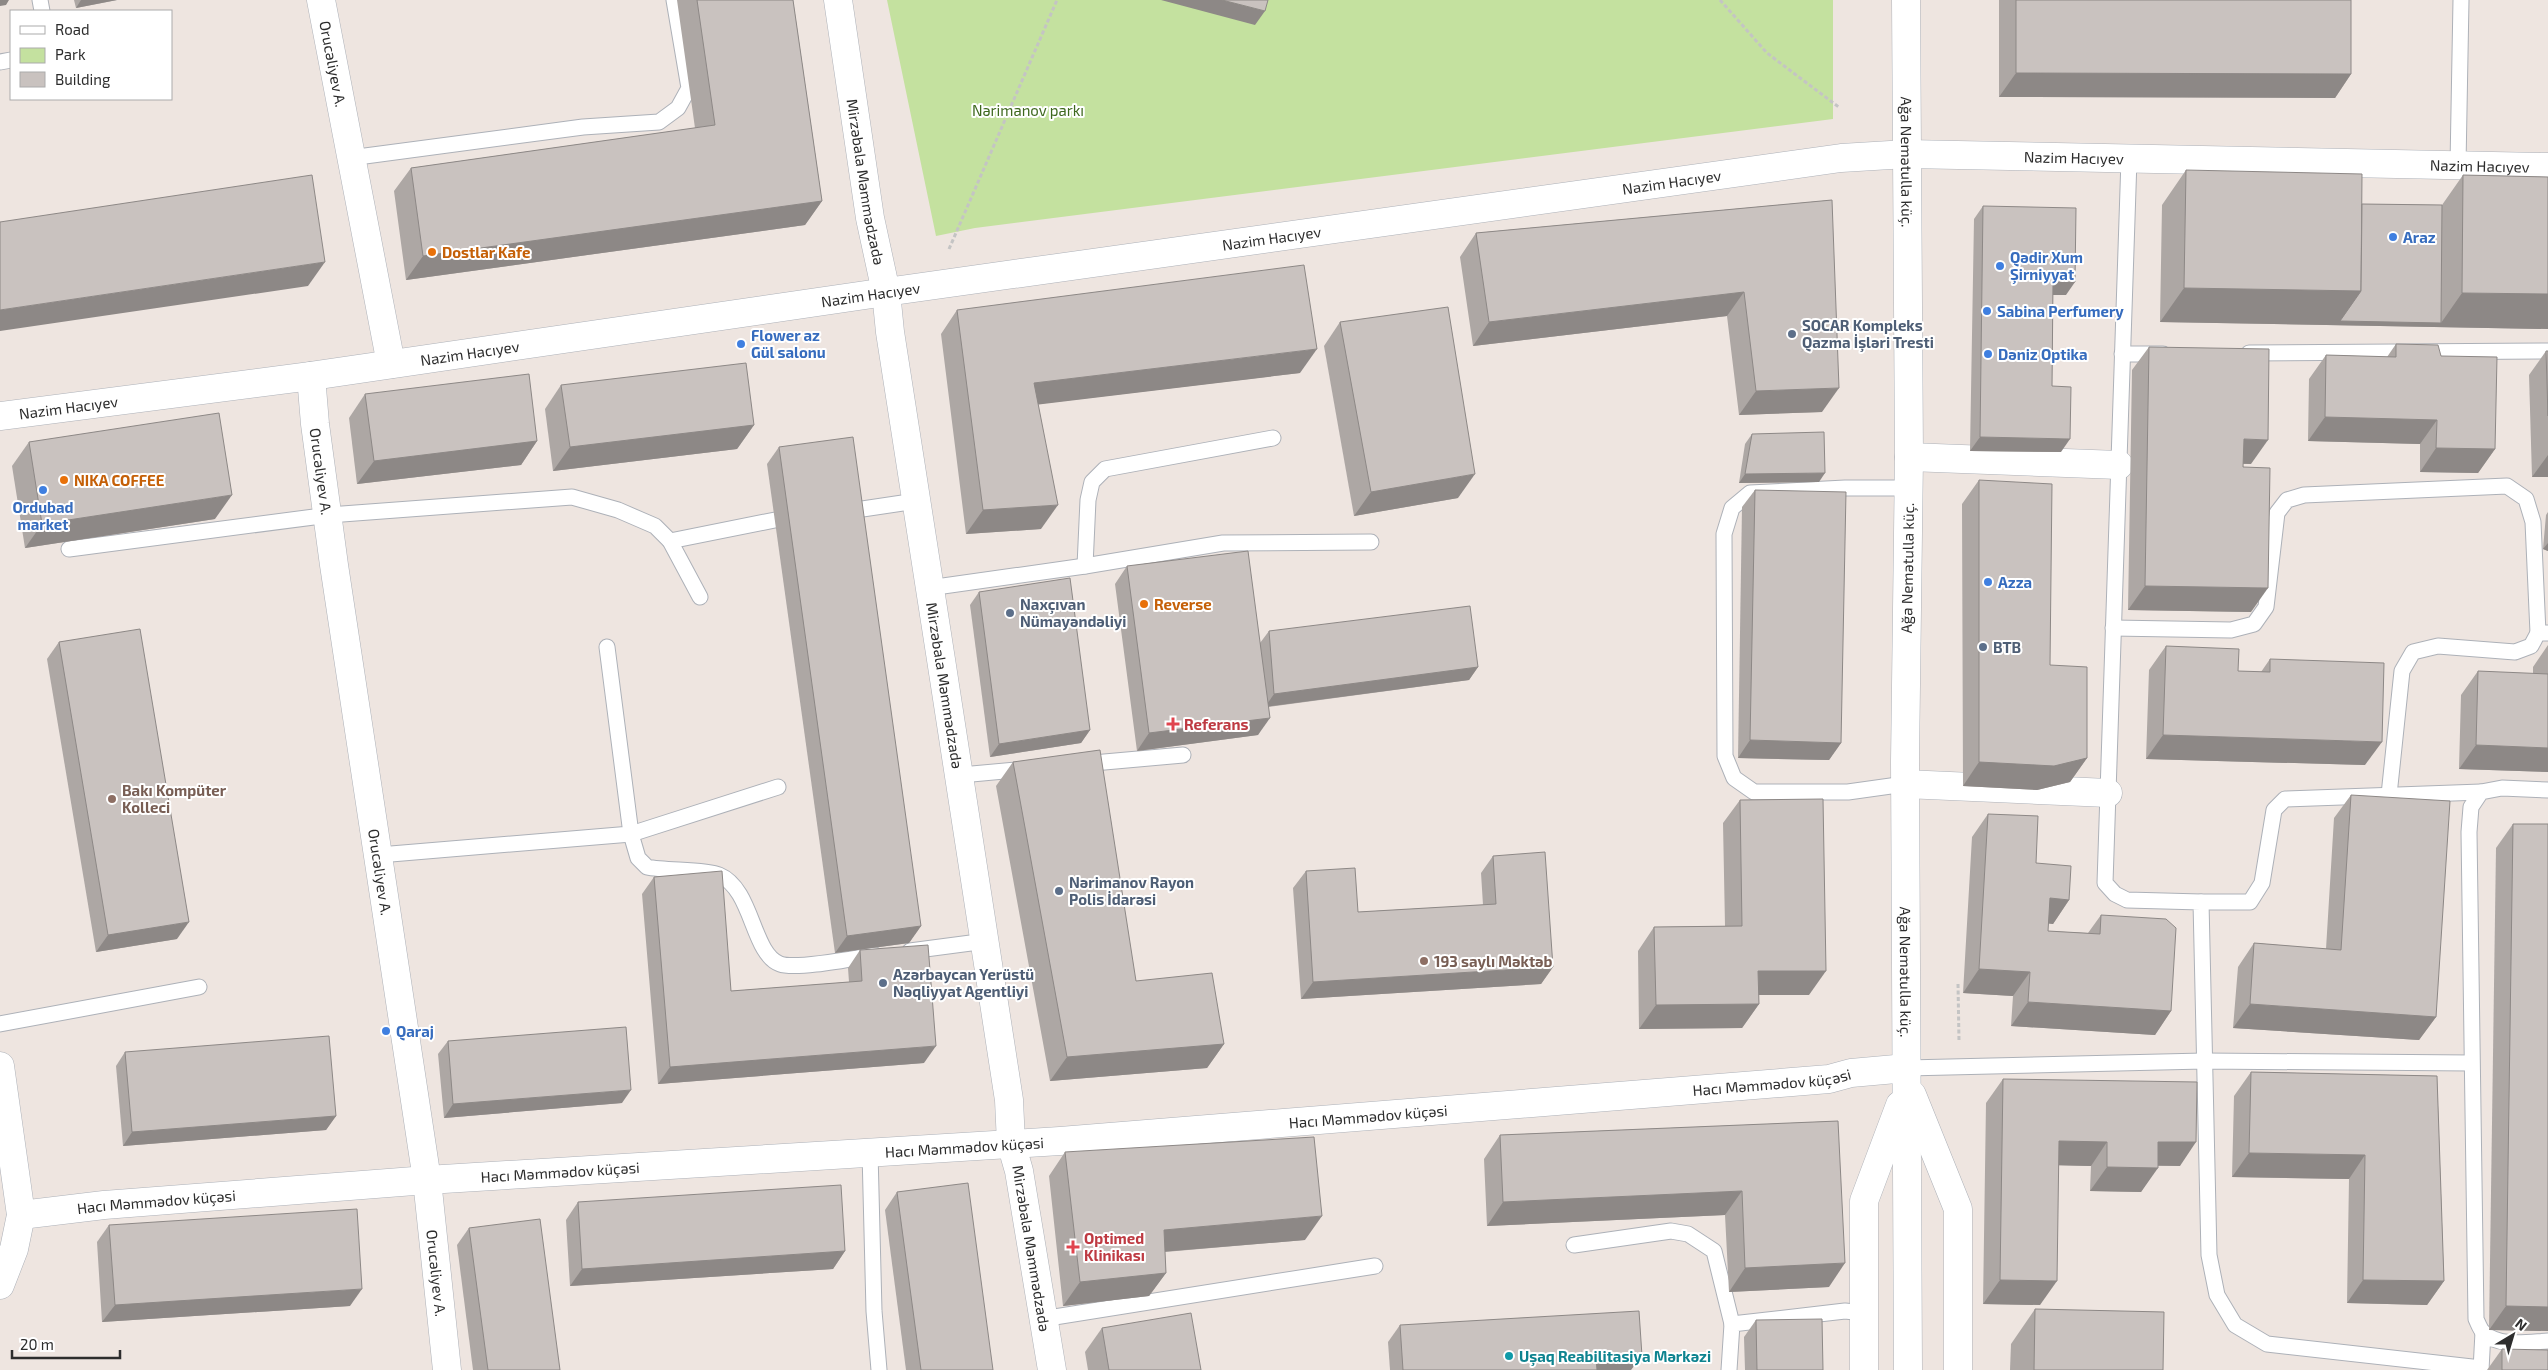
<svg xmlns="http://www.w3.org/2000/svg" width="2548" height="1370" font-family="'Exo 2',sans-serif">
<rect width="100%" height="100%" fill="#eee5e0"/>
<path fill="#c4e19f" d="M887,0H1833V119L975,228L936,236Z"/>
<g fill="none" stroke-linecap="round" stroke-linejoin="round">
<g stroke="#adb1b8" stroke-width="17">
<g id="lane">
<path d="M40,0L42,11"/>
<path d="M0,62L11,60"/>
<path d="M350,158L583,127L659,122L678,108L689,88L674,0"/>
<path d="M2129,159L2105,883L2115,894L2127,900L2201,902L2209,1255L2217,1295L2235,1325L2267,1344L2481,1368"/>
<path d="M2458,165L2461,0"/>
<path d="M2249,353L2548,351"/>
<path d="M2122,354H2163"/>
<path d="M849,511L916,501"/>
<path d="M670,541L775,520"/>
<path d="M69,549L329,515L572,497L618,510L655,526L670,541L700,597"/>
<path d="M1085,566L1088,500L1092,482L1105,469L1273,438"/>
<path d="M929,588L1085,566L1223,543L1371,542"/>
<path d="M2113,628L2231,630L2254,624L2266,607L2277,513L2287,500L2304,495L2507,486L2526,499L2533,522L2538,633"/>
<path d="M1082,764L1183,755"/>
<path d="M961,775L1027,769"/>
<path d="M1905,784L1848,792H1754L1734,778L1725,756L1724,534L1732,508L1750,493L1845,488H1908"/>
<path d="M778,787L631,834L638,858L647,867C665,871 705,869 719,875C753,889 752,954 780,964C796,970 855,958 875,955"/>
<path d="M2548,790L2502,788L2481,792L2471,807L2469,832L2476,1319C2478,1323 2480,1329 2483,1332C2498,1348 2529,1342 2548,1341"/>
<path d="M2389,795L2402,671L2413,652L2438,646L2515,652L2531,646L2538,633H2548"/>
<path d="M379,855L631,834L607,647"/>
<path d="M2201,902H2250L2262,883L2274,810L2285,799L2481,792"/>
<path d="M910,951L986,941"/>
<path d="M0,1024L199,987"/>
<path d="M1907,1068L2204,1061L2471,1063"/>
<path d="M870,1152L874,1311L879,1370"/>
<path d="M1574,1245L1671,1231L1688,1234L1714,1251L1732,1324"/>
<path d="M1042,1319L1375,1266"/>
<path d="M1729,1370L1732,1324L1845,1311L1864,1313"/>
<path d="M2481,1370L2483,1332"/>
</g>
</g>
<g stroke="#adb1b8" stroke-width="29">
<g id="street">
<path id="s1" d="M321,0L391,364"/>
<path id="s2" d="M838,0L870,218L886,292L890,332C929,588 971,844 1009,1100L1011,1143L1019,1171L1052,1370"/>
<path id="s3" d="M311,376L315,424L334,565L427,1180L447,1370"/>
<path id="s4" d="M0,416L311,376L886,292L1841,158L1907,154L2548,167"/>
<path d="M1909,457L2119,465"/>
<path d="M1905,784L2108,793"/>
<path d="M0,1066L21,1215L14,1249L0,1285"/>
<path id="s5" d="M21,1215L104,1205L427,1180L1060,1141L1829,1079L1851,1073L1907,1068"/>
</g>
</g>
<g stroke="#adb1b8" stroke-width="29">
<g id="secondary">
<path id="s6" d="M1906,0L1909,457L1905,761L1908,1370"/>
<path d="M1912,1095L1958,1209V1370"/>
<path d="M1864,1370V1201L1900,1105"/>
</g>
</g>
<g stroke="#c4c4c4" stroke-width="3" stroke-dasharray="4 2.5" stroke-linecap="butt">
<path d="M1720,0L1767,53L1840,108"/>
<path d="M949,249L1057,0"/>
<path d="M1958,984L1959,1041"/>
</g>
<use href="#lane" stroke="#fff" stroke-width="15"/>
<use href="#street" stroke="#fff" stroke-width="28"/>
<use href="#secondary" stroke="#fff" stroke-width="28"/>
</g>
<g fill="#ada7a4">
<path d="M74,0H117L76,8Z"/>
<path d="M677,0H793L822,201L805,225L406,280L394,191L411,168L695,128Z"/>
<path d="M1999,0H2351V74L2335,98L1999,97Z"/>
<path d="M2186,170L2362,204L2442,205L2463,175L2548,177V329L2160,322L2162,205Z"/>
<path d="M1832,200L1822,412L1739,415L1727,316L1473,346L1460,257L1476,233Z"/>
<path d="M1983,206L2066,295H2053L2052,386L2061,452L1970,451L1974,219Z"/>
<path d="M957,310L1300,373L1038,404L1041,529L966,534L941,334Z"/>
<path d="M1340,322L1458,498L1354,516L1324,346Z"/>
<path d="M2396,344L2441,356L2495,449L2478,473L2420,472V444L2308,441L2309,379L2326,355L2387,357Z"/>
<path d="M2149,347L2251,464H2243L2251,612L2128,610L2132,370Z"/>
<path d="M2546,351H2548V477H2532L2529,375Z"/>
<path d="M561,385L754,425L737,449L553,471L545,409Z"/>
<path d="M365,394L537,441L521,465L357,484L349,418Z"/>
<path d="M1752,434L1819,482L1739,483L1745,444Z"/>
<path d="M29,442L215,519L25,548L12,466Z"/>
<path d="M779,447L921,926L909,943L835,953L767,464Z"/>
<path d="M1979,480L2050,665L2087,758L2070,782L2037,790L1963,786L1962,504Z"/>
<path d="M1755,490L1841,743L1829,760L1738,758L1742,507Z"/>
<path d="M2548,512V551L2543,549L2546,515Z"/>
<path d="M1127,566L1260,643L1269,631L1478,667L1469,680L1268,707L1258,735L1137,751L1115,584Z"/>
<path d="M979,592L1090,730L1081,743L990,757L970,605Z"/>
<path d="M59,642L177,939L96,952L47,659Z"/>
<path d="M2548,645V772L2459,769L2461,695L2478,671L2533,674V667Z"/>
<path d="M2166,646L2238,671L2261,672L2270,659L2365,765L2146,759L2149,670Z"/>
<path d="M1013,762L1136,981L1224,1044L1207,1068L1050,1081L996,786Z"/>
<path d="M2351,795L2436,1017L2419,1040L2233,1028L2238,967L2254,943L2326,949L2334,818Z"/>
<path d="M1740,800L1809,995H1758L1759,1004L1742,1028L1639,1029L1638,951L1654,927L1725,926L1723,823Z"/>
<path d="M1988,814L2036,863L2069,900L2053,924L2048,923V931L2088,933L2101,915L2171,1011L2155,1035L2011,1026L2013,996L1963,993L1972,837Z"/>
<path d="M2513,824L2548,1331L2489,1330L2496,848Z"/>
<path d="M1493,856L1553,967L1541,984L1301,999L1293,888L1306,871L1358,912L1483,905L1481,873Z"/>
<path d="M654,877L731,991L849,982L848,968L860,950L924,1063L658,1084L642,894Z"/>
<path d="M448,1041L622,1103L444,1118L438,1054Z"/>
<path d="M125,1052L336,1116L326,1130L123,1146L116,1066Z"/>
<path d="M2251,1072L2437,1076L2444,1281L2427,1305L2347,1303L2349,1179L2232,1177L2234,1096Z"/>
<path d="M2003,1079L2180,1166H2158L2141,1192L2090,1191L2091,1166L2059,1165L2040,1305L1983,1304L1986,1103Z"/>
<path d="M1838,1121L1829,1287L1729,1292L1725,1215L1487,1226L1484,1159L1500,1135Z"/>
<path d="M1065,1152L1305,1240L1165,1252L1166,1273L1149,1296L1063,1306L1049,1176Z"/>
<path d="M897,1192L993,1370H906L885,1210Z"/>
<path d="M578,1202L845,1251L833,1269L570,1286L566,1220Z"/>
<path d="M109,1225L350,1306L102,1322L97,1242Z"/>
<path d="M469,1228L560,1370H473L457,1245Z"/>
<path d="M2035,1309L2163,1370H2010L2011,1344Z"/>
<path d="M1756,1320L1823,1370H1745L1744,1337Z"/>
<path d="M1400,1325L1631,1370H1390L1388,1342Z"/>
<path d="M1102,1328L1201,1370H1088L1085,1352Z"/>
<path d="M2502,1349L2548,1370H2487Z"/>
</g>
<g fill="#8d8886">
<path d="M0,0H9L6,5L0,6Z"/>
<path d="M81,0H117L76,8Z"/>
<path d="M1161,0H1222L1265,11L1255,25Z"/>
<path d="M2016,73L2351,74L2335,98L1999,97Z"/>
<path d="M822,201L805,225L406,280L423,256Z"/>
<path d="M325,262L308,286L0,331V310Z"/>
<path d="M2053,282H2075L2066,295H2044Z"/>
<path d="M2184,288L2361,291L2441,323L2462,293L2548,294V329L2160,322Z"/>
<path d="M1744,292L1727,316L1473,346L1489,322Z"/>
<path d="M1317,349L1300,373L1018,407L1034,383Z"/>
<path d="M1839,388L1822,412L1739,415L1756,391Z"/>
<path d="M2325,417L2437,420L2420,444L2308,441Z"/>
<path d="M754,425L737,449L553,471L570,447Z"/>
<path d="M1980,437L2070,439L2061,452L1970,451Z"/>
<path d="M2244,439L2268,440L2251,464L2227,463Z"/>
<path d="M537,441L521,465L357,484L374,461Z"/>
<path d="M2436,448L2495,449L2478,473L2420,472Z"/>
<path d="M2548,455V477H2532Z"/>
<path d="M1825,473L1819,482L1739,483L1745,474Z"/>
<path d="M1475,474L1458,498L1354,516L1371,492Z"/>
<path d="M232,495L215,519L25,548L42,524Z"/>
<path d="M1058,505L1041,529L966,534L983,510Z"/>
<path d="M2548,543V551L2543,549Z"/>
<path d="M2145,586L2268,588L2251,612L2128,610Z"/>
<path d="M1478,667L1469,680L1265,707L1274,694Z"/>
<path d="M1270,718L1258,735L1137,751L1149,733Z"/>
<path d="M1090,730L1081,743L990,757L999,744Z"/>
<path d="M2163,735L2382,742L2365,765L2146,759Z"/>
<path d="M1750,740L1841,743L1829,760L1738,758Z"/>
<path d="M2476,745L2548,748V772L2459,769Z"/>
<path d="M2087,758L2070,782L2037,790L1963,786L1979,762Z"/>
<path d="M2050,898L2069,900L2053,924L2033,922Z"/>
<path d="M189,922L177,939L96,952L108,935Z"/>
<path d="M921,926L909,943L835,953L847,936Z"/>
<path d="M1553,967L1541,984L1301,999L1313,982Z"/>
<path d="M1979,969L2030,972L2013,996L1963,993Z"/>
<path d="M1758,971H1826L1809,995H1741Z"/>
<path d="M2028,1002L2171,1011L2155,1035L2011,1026Z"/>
<path d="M1759,1004L1742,1028L1639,1029L1656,1005Z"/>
<path d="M2250,1004L2436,1017L2419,1040L2233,1028Z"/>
<path d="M1224,1044L1207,1068L1050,1081L1067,1057Z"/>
<path d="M936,1046L924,1063L658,1084L670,1067Z"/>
<path d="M631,1090L622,1103L444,1118L453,1104Z"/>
<path d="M336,1116L326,1130L123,1146L132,1132Z"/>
<path d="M2059,1141L2107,1142L2091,1166L2042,1165Z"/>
<path d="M2158,1142H2196L2180,1166L2142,1165Z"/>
<path d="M2249,1153L2365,1155L2349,1179L2232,1177Z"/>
<path d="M2107,1167L2158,1168L2141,1192L2090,1191Z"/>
<path d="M1742,1191L1725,1215L1487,1226L1503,1202Z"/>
<path d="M1322,1216L1305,1240L1148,1253L1164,1230Z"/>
<path d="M845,1251L833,1269L570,1286L582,1269Z"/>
<path d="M1845,1263L1829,1287L1729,1292L1745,1268Z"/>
<path d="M1166,1273L1149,1296L1063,1306L1080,1282Z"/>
<path d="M2000,1280L2057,1281L2040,1305L1983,1304Z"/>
<path d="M2363,1280L2444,1281L2427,1305L2347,1303Z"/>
<path d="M362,1289L350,1306L102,1322L115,1305Z"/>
<path d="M2506,1306L2548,1307V1331L2489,1330Z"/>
<path d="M1642,1356L1631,1370H1588L1596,1358Z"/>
</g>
<g fill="#c9c2bf" stroke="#8d8886">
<path d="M697,0H793L822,201L423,256L411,168L715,125Z"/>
<path d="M1222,0H1268L1265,11Z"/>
<path d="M2016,0H2351V74L2016,73Z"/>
<path d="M2186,170L2362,174L2361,291L2184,288Z"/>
<path d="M312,175L325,262L0,310V222Z"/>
<path d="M2463,175L2548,177V294L2462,293Z"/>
<path d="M1832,200L1839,388L1756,391L1744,292L1489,322L1476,233Z"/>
<path d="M2362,204L2442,205L2441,323L2340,321L2361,291Z"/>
<path d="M1983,206L2076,208L2075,282H2053L2052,386L2071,387L2070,439L1980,437Z"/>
<path d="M1304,265L1317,349L1034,383L1058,505L983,510L957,310Z"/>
<path d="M1448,307L1475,474L1371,492L1340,322Z"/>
<path d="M2396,344L2438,345L2441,356L2497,357L2495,449L2436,448L2437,420L2325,417L2326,355L2396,357Z"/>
<path d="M2149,347L2269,349L2268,440L2244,439L2243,467L2270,468L2268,588L2145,586Z"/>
<path d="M2546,351H2548V416Z"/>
<path d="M746,363L754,425L570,447L561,385Z"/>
<path d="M529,374L537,441L374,461L365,394Z"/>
<path d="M219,413L232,495L42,524L29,442Z"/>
<path d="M1824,432L1825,473L1745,474L1752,434Z"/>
<path d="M853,437L921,926L847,936L779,447Z"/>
<path d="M1979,480L2052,484L2050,665L2087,667V758L2054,766L1979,762Z"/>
<path d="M1755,490L1846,492L1841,743L1750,740Z"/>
<path d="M1248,551L1270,718L1149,733L1127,566Z"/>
<path d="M1070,578L1090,730L999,744L979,592Z"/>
<path d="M1470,606L1478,667L1274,694L1269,631Z"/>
<path d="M140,629L189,922L108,935L59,642Z"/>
<path d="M2166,646L2239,649L2238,671L2270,672V659L2384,663L2382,742L2163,735Z"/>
<path d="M2478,671L2548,674V748L2476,745Z"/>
<path d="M1100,750L1136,981L1212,973L1224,1044L1067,1057L1013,762Z"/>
<path d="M2351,795L2450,801L2436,1017L2250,1004L2254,943L2341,950Z"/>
<path d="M1823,799L1826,971H1758L1759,1004L1656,1005L1654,927L1742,926L1740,800Z"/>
<path d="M1988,814L2038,816L2036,863L2071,866L2069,900L2050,898L2048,931L2100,934L2101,915L2166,919L2176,928L2171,1011L2028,1002L2030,972L1979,969Z"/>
<path d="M2513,824H2548V1307L2506,1306Z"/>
<path d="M1545,852L1553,967L1313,982L1306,871L1355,868L1358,912L1496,904L1493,856Z"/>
<path d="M722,871L731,991L862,981L860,950L928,945L936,1046L670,1067L654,877Z"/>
<path d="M626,1027L631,1090L453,1104L448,1041Z"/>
<path d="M329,1036L336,1116L132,1132L125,1052Z"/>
<path d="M2251,1072L2437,1076L2444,1281L2363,1280L2365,1155L2249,1153Z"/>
<path d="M2003,1079L2197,1082L2196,1142H2158V1168L2107,1167V1142L2059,1141L2057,1281L2000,1280Z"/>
<path d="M1838,1121L1845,1263L1745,1268L1742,1191L1503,1202L1500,1135Z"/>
<path d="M1314,1137L1322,1216L1164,1230L1166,1273L1080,1282L1065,1152Z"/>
<path d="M968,1183L993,1370H921L897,1192Z"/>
<path d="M841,1185L845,1251L582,1269L578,1202Z"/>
<path d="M357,1209L362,1289L115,1305L109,1225Z"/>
<path d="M540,1219L560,1370H488L469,1228Z"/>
<path d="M2035,1309L2164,1312L2163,1370H2034Z"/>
<path d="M1639,1311L1642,1356L1596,1358L1597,1370H1403L1400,1325Z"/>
<path d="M1191,1313L1201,1370H1109L1102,1328Z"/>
<path d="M1822,1319L1823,1370H1757L1756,1320Z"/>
<path d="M2502,1349L2548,1350V1370H2502Z"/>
</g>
<g fill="#3f7fe0" stroke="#fff" stroke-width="2">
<circle cx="2393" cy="237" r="5"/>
<circle cx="2000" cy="266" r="5"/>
<circle cx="1987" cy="311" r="5"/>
<circle cx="741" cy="344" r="5"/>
<circle cx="1988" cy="354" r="5"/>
<circle cx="43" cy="490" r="5"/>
<circle cx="1988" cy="582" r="5"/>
<circle cx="386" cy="1031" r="5"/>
</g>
<g fill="#e8710a" stroke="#fff" stroke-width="2">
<circle cx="432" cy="252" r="5"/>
<circle cx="64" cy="480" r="5"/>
<circle cx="1144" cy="604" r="5"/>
</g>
<g fill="#5c6f8a" stroke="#fff" stroke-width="2">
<circle cx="1792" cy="334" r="5"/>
<circle cx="1010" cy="613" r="5"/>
<circle cx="1983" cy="647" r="5"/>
<circle cx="1059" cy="891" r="5"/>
<circle cx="883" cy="983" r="5"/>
</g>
<g fill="#e0444e" stroke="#fff" stroke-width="2">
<path d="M1170.5 716.5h5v5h5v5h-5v5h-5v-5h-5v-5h5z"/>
<path d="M1070.5 1239.5h5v5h5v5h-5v5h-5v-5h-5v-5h5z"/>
</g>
<g fill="#8d6e63" stroke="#fff" stroke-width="2">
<circle cx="112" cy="799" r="5"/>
<circle cx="1424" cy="961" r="5"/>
</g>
<circle fill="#0f9aa8" stroke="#fff" stroke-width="2" cx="1509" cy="1356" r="5"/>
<g text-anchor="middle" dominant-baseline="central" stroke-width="4" stroke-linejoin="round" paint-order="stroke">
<g font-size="15" fill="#2d2d2d" stroke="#fff">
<text stroke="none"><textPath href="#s1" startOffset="65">Orucəliyev A.</textPath></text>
<text stroke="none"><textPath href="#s4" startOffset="2092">Nazim Hacıyev</textPath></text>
<text stroke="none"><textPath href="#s6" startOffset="162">Ağa Nemətulla küç.</textPath></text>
<text stroke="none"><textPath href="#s4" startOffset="2498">Nazim Hacıyev</textPath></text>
<text stroke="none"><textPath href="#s2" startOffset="184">Mirzəbala Məmmədzadə</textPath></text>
<text stroke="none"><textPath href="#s4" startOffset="1688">Nazim Hacıyev</textPath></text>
<text stroke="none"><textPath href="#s4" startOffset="1284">Nazim Hacıyev</textPath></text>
<text stroke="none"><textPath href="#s4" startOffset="879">Nazim Hacıyev</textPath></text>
<text stroke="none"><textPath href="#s4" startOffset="474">Nazim Hacıyev</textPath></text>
<text stroke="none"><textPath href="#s4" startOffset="69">Nazim Hacıyev</textPath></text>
<text stroke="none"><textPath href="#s3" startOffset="96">Orucəliyev A.</textPath></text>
<text transform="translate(1907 568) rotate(-89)">Ağa Nemətulla küç.</text>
<text stroke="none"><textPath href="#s2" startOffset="694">Mirzəbala Məmmədzadə</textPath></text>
<text stroke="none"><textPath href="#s3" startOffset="501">Orucəliyev A.</textPath></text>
<text stroke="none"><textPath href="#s6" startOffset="972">Ağa Nemətulla küç.</textPath></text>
<text stroke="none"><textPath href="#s5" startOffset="1756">Hacı Məmmədov küçəsi</textPath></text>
<text stroke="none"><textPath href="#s5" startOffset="1351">Hacı Məmmədov küçəsi</textPath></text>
<text stroke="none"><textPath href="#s5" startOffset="946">Hacı Məmmədov küçəsi</textPath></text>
<text stroke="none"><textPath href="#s5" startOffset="541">Hacı Məmmədov küçəsi</textPath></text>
<text stroke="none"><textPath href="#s5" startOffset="136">Hacı Məmmədov küçəsi</textPath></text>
<text stroke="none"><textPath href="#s2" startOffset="1264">Mirzəbala Məmmədzadə</textPath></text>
<text stroke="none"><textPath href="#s3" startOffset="906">Orucəliyev A.</textPath></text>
</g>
<g font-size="15" fill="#3e681e" stroke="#fff">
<text x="1028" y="110">Nərimanov parkı</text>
</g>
<g font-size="15" font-weight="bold" fill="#366cbe" stroke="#fff" text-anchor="start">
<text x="2403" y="237">Araz</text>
<text x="2010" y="257">Qədir Xum<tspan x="2010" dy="17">Şirniyyat</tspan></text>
<text x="1997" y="311">Sabina Perfumery</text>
<text x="751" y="335">Flower az<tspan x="751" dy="17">Gül salonu</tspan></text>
<text x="1998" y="354">Dəniz Optika</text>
<text x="43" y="507" text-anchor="middle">Ordubad<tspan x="43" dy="17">market</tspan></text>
<text x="1998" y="582">Azza</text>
<text x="396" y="1031">Qaraj</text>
</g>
<g font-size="15" font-weight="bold" fill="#c56008" stroke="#fff" text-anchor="start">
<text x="442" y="252">Dostlar Kafe</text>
<text x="74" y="480">NIKA COFFEE</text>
<text x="1154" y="604">Reverse</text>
</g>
<g font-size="15" font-weight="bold" fill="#4e5e75" stroke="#fff" text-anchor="start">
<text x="1802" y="325">SOCAR Kompleks<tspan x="1802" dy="17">Qazma İşləri Tresti</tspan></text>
<text x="1020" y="604">Naxçıvan<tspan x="1020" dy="17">Nümayəndəliyi</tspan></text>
<text x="1993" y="647">BTB</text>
<text x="1069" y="882">Nərimanov Rayon<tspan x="1069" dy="17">Polis İdarəsi</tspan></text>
<text x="893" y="974">Azərbaycan Yerüstü<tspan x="893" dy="17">Nəqliyyat Agentliyi</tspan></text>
</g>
<g font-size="15" font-weight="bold" fill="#be3a42" stroke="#fff" text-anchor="start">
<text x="1184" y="724">Referans</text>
<text x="1084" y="1238">Optimed<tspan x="1084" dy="17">Klinikası</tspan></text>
</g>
<g font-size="15" font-weight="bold" fill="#785e54" stroke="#fff" text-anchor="start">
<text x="122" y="790">Bakı Kompüter<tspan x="122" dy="17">Kolleci</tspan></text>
<text x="1434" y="961">193 saylı Məktəb</text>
</g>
<g font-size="15" font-weight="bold" fill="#0d838f" stroke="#fff" text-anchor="start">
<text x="1519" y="1356">Uşaq Reabilitasiya Mərkəzi</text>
</g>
</g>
<rect x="10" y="10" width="162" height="90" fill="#ffffff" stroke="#ababab"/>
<rect x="20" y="26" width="25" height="8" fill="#ffffff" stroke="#ababab"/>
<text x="55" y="35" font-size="15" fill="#2d2d2d">Road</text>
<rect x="20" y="48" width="25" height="15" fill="#c4e19f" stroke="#ababab"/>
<text x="55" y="60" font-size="15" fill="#2d2d2d">Park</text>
<rect x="20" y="72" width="25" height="15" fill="#c9c2bf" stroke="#ababab"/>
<text x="55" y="85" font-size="15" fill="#2d2d2d">Building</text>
<g transform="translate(2513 1335) rotate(38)" stroke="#ffffff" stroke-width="4" paint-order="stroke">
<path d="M0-4L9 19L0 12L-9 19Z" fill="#2d2d2d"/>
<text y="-8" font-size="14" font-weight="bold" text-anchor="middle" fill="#2d2d2d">N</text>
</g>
<path d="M12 1350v8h108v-8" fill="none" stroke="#2d2d2d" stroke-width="2.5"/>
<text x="20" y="1350" font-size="15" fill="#2d2d2d" stroke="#ffffff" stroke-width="4" paint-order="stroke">20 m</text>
</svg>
